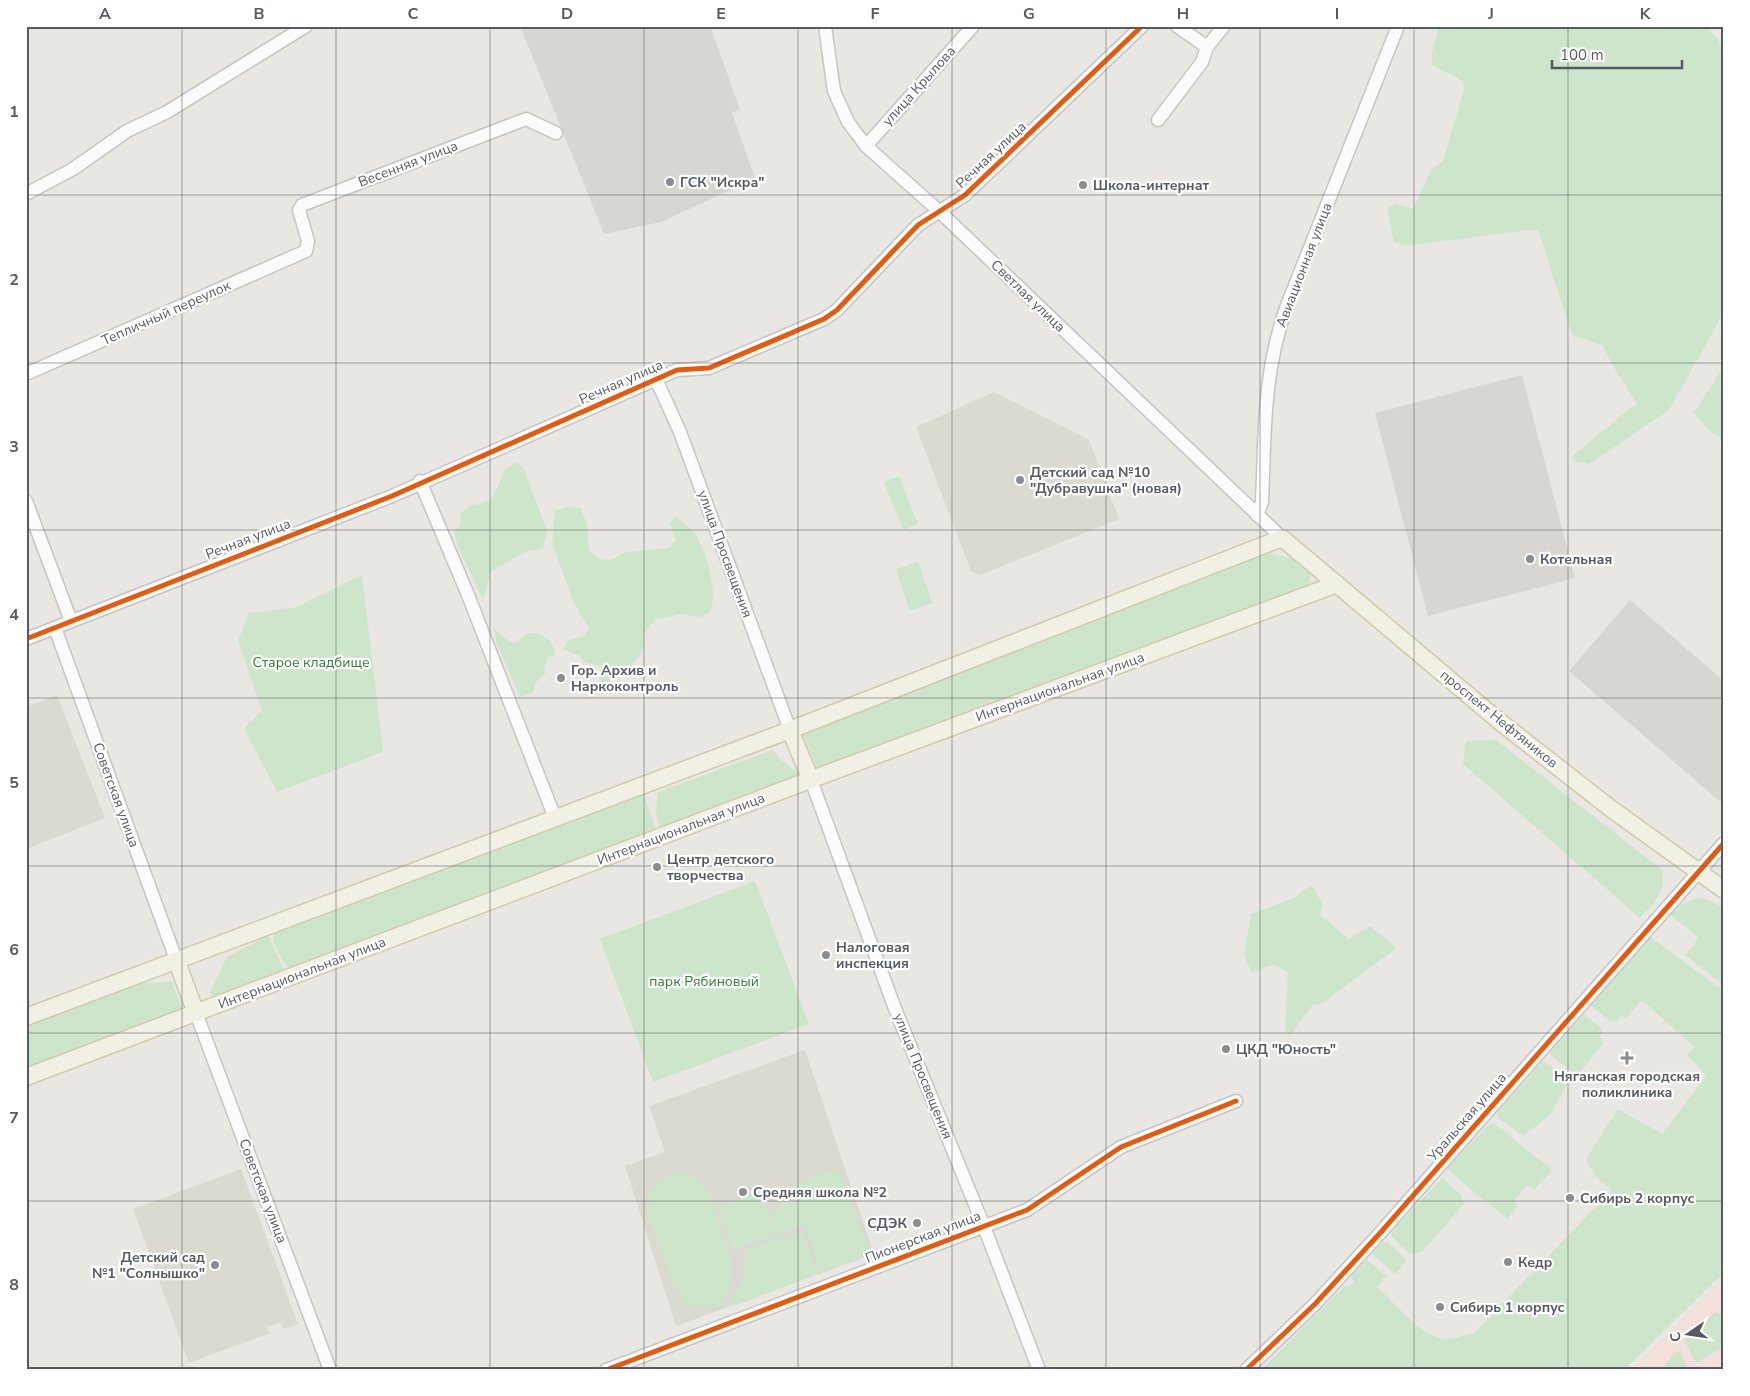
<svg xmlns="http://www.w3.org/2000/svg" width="1750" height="1396" font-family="'Nunito Sans',sans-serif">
<rect width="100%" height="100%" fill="#e8e7e2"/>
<g fill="#d8d6d1">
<path d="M520,26H710L740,109L732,113L756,181L728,191L661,222L604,234Z"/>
<path d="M1522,375L1575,578L1428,616L1375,413Z"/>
<path d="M1630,600L1724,681V805L1569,671Z"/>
</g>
<g fill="#dbdad1">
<path d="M994,392L1089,440L1119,519L980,575L971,571L916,427Z"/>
<path d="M57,695L105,818L26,849V707Z"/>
<path d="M805,1050L874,1254L676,1326L625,1166L665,1152L649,1106Z"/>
<path d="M241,1169L298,1324L284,1329L281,1322L267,1327L270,1333L189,1363L133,1209Z"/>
</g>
<path fill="#f4e0db" d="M1724,1279V1370H1631Z"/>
<g fill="#cde6cb">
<path d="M1439,26H1707L1724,48V312L1669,410L1589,464L1575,461L1572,456L1637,403L1616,371L1602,345L1572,335L1538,229L1405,246L1394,242L1387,209L1395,204L1413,209L1431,170L1443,161L1465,86L1458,78L1432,65V53Z"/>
<path d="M1724,366V440L1708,430L1694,413Z"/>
<path d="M517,462L524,469L547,531L543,549L527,551L491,571L483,600L459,549L454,532L461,525L460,514L470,505C495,506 497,488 505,469Z"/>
<path d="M899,476L918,524L903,530L884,482Z"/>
<path d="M571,506L581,509L587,524L589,550L598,558L611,560L625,552L669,548L676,539L670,524L676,516C681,521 689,526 693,531C706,548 719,594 710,612L699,617L682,614L655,620L644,634V649L627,673L599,686L601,666L584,662L580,656L563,649L568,641L585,635L589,628L575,605L552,544L555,510Z"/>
<path d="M1264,552L1291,558L1310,574V583L1300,590L817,768L801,730Z"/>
<path d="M918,562L932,603L910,611L896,569Z"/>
<path d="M362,575L383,752L277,792L244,728L262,711L238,641L249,613L294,608Z"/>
<path d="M494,629C502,633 505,640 513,644C518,641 523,636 527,634C541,629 555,642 555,655L548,657L545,665V674L535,683L533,692L521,697L518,693L496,641Z"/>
<path d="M1496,740L1662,870C1665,894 1655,901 1640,918L1463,764L1466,741Z"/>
<path d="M773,750L780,759L800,775L660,828L656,813L658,792Z"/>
<path d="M642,789L656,830L290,969L281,958L273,941V933Z"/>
<path d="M755,881L809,1024L653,1082L600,939Z"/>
<path d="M1311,885L1323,904L1320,915L1349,939L1370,926L1397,948L1319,1005L1313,1004L1290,1036L1285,1030L1288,973L1274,964L1252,973L1244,955L1251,914L1294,898Z"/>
<path d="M1697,898L1707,899L1724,908V985L1685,955L1699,938L1668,913L1674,907Z"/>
<path d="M267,936L269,937L285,972L216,998L210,993L227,957Z"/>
<path d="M1650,937L1724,991V1272L1624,1370H1261L1344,1287L1355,1283L1350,1275L1367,1260L1386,1276L1377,1287C1395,1303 1414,1328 1436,1337C1447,1342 1463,1336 1474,1333L1612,1190L1596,1177L1586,1159L1618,1109L1662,1134L1706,1076L1687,1055L1694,1047L1642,1000L1626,1018L1621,1015L1617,1021L1610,1022L1591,1005Z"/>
<path d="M172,982L183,1011L26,1069V1025L143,983Z"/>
<path d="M1584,1014L1603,1030L1600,1036L1603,1043L1577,1076L1551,1055L1550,1051Z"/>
<path d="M1543,1061L1569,1080L1551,1114L1523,1136L1498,1118L1496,1113Z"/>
<path d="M1492,1122L1552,1170L1534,1190L1528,1185L1514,1201L1518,1206L1507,1219L1447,1169L1448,1165Z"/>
<path d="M838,1170L871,1253L737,1305L729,1303L742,1280L747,1249L802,1232L815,1268L819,1267L805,1225L776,1235L770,1215L800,1182Z"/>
<path d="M679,1173L697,1178L709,1194L732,1263L730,1285L722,1302L703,1308L687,1305L676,1292L647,1212L651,1191L659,1180Z"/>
<path d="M1443,1178L1462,1196L1464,1204L1422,1252L1411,1254L1392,1237L1391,1231Z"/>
<path d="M760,1192L774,1236L733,1250L718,1206Z"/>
<path d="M1383,1242H1388L1407,1261L1395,1274L1372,1254Z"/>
<path d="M1715,1312L1721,1315L1724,1321V1346L1696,1363L1684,1340Z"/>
<path d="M1680,1351L1689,1370H1661L1675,1353Z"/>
</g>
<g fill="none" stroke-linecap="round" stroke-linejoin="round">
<g stroke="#c4c5c4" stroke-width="15">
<g id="minor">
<path d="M825,26L834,91L848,122L866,146L940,212L1282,538"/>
<path d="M1177,26L1207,47L1224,26"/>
<path d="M1158,120L1202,62L1207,47"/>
<path d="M866,146L973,26"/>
<path d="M26,194L73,169L127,131L167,112L306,26"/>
<path d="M26,374L306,251L308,241L299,210L302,205L526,119L556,133"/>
<path d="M656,379L680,432L790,730"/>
<path d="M420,481L468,595L555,818"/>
<path d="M26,501L71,621"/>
<path d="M1257,515L1262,502C1265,432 1263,374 1286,308L1398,26"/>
<path d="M55,628L177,962"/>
<path d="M26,639L392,496L677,370L709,368L824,319L837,310L918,225L965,195L1142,26"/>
<path d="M811,780L894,1006L983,1224L1039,1370"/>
<path d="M196,1013L330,1370"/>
<path d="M606,1370L1027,1210L1121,1147L1236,1101"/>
<path d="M1246,1370L1315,1304L1381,1232L1724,843"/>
</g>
</g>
<g stroke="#d2c9ad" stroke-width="19">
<g id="major">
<path d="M790,730L811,780"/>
<path d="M177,962L196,1013"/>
<path d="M26,1017L790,730L1282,538L1499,721L1610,808L1724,890"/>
<path d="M26,1077L815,778L1337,584"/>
</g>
</g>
<use href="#minor" stroke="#fcfbfb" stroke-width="12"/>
<use href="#major" stroke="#f1f0e5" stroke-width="16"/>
<g stroke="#fff" stroke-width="8">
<g id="cycleway">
<path d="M26,639L392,496L677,370L709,368L824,319L837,310L918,225L965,195L1142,26"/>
<path d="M606,1370L1027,1210L1121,1147L1236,1101"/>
<path d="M1246,1370L1315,1304L1381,1232L1724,843"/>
</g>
</g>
<use href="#cycleway" stroke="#e8590c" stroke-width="5"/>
</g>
<path fill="none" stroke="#575b61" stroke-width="1" stroke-opacity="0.55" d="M182,26V1370M336,26V1370M490,26V1370M644,26V1370M798,26V1370M952,26V1370M1106,26V1370M1260,26V1370M1414,26V1370M1568,26V1370M26,195H1724M26,363H1724M26,530H1724M26,698H1724M26,866H1724M26,1033H1724M26,1201H1724"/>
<g fill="#8a8c8e" stroke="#fff" stroke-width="2">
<circle cx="670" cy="182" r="5"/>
<circle cx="1083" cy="185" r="5"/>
<circle cx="1020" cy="480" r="5"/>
<circle cx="1530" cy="559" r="5"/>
<circle cx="561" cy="678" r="5"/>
<circle cx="657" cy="867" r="5"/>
<circle cx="826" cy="955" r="5"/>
<circle cx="1226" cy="1049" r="5"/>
<path d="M1624.5 1050.5h5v5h5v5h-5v5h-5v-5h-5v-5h5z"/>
<circle cx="743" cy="1192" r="5"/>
<circle cx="1570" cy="1198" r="5"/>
<circle cx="917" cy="1223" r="5"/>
<circle cx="1508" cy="1262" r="5"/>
<circle cx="215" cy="1265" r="5"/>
<circle cx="1440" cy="1307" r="5"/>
</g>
<g text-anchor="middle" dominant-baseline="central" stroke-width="4.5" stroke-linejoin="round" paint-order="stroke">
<g font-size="14" fill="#575b61" stroke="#fff">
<text transform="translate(919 86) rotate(-48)">улица Крылова</text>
<text transform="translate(991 155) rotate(-43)">Речная улица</text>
<text transform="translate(408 164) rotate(-21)">Весенняя улица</text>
<text transform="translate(1304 265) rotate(-69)">Авиационная улица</text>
<text transform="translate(1028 296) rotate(44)">Светлая улица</text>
<text transform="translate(166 313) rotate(-24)">Тепличный переулок</text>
<text transform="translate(621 382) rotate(-24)">Речная улица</text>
<text transform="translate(248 539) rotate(-21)">Речная улица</text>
<text transform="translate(725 554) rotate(70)">улица Просвещения</text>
<text transform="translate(1060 687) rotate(-20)">Интернациональная улица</text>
<text transform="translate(1499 719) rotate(39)">проспект Нефтяников</text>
<text transform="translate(116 795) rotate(70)">Советская улица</text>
<text transform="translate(681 829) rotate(-21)">Интернациональная улица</text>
<text transform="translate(302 973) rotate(-21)">Интернациональная улица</text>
<text transform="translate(923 1076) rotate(68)">улица Просвещения</text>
<text transform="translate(1467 1117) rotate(-49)">Уральская улица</text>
<text transform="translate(263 1191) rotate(69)">Советская улица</text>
<text transform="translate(923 1237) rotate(-21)">Пионерская улица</text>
</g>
<g font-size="14" font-weight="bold" fill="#575b61" stroke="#fff" text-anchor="start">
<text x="680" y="182">ГСК "Искра"</text>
<text x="1093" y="185">Школа-интернат</text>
<text x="1030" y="472">Детский сад №10<tspan x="1030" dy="16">"Дубравушка" (новая)</tspan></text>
<text x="1540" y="559">Котельная</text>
<text x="571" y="670">Гор. Архив и<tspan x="571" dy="16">Наркоконтроль</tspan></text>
<text x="667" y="859">Центр детского<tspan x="667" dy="16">творчества</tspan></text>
<text x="836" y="947">Налоговая<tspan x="836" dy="16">инспекция</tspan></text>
<text x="1236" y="1049">ЦКД "Юность"</text>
<text x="1627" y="1076" text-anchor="middle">Няганская городская<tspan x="1627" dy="16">поликлиника</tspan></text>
<text x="753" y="1192">Средняя школа №2</text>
<text x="1580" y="1198">Сибирь 2 корпус</text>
<text x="907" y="1223" text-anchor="end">СДЭК</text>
<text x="205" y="1257" text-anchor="end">Детский сад<tspan x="205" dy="16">№1 "Солнышко"</tspan></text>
<text x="1518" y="1262">Кедр</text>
<text x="1450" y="1307">Сибирь 1 корпус</text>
</g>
<g font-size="14" fill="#2d8233" stroke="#fff">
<text x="311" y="662">Старое кладбище</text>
<text x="704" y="981">парк Рябиновый</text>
</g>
</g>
<rect width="1750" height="1396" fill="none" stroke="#ffffff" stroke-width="55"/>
<g transform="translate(1688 1334) rotate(257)" stroke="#ffffff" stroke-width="4" paint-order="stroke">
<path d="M0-4L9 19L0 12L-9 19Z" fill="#575b61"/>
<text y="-8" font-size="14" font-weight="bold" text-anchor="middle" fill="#575b61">С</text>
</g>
<path d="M1552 60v8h130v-8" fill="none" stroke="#575b61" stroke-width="2.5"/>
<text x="1560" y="60" font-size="15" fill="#575b61" stroke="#ffffff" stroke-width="4" paint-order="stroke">100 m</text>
<rect x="28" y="28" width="1694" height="1340" fill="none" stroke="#575b61" stroke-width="2"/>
<g font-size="16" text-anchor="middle" font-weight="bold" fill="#575b61">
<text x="105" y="19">A</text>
<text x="259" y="19">B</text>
<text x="413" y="19">C</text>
<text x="567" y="19">D</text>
<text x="721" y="19">E</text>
<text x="875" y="19">F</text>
<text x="1029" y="19">G</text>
<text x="1183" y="19">H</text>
<text x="1337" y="19">I</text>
<text x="1491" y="19">J</text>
<text x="1645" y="19">K</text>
<text x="14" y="117">1</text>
<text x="14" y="285">2</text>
<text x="14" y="452">3</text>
<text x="14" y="620">4</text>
<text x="14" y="788">5</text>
<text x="14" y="955">6</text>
<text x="14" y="1123">7</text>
<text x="14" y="1290">8</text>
</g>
</svg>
